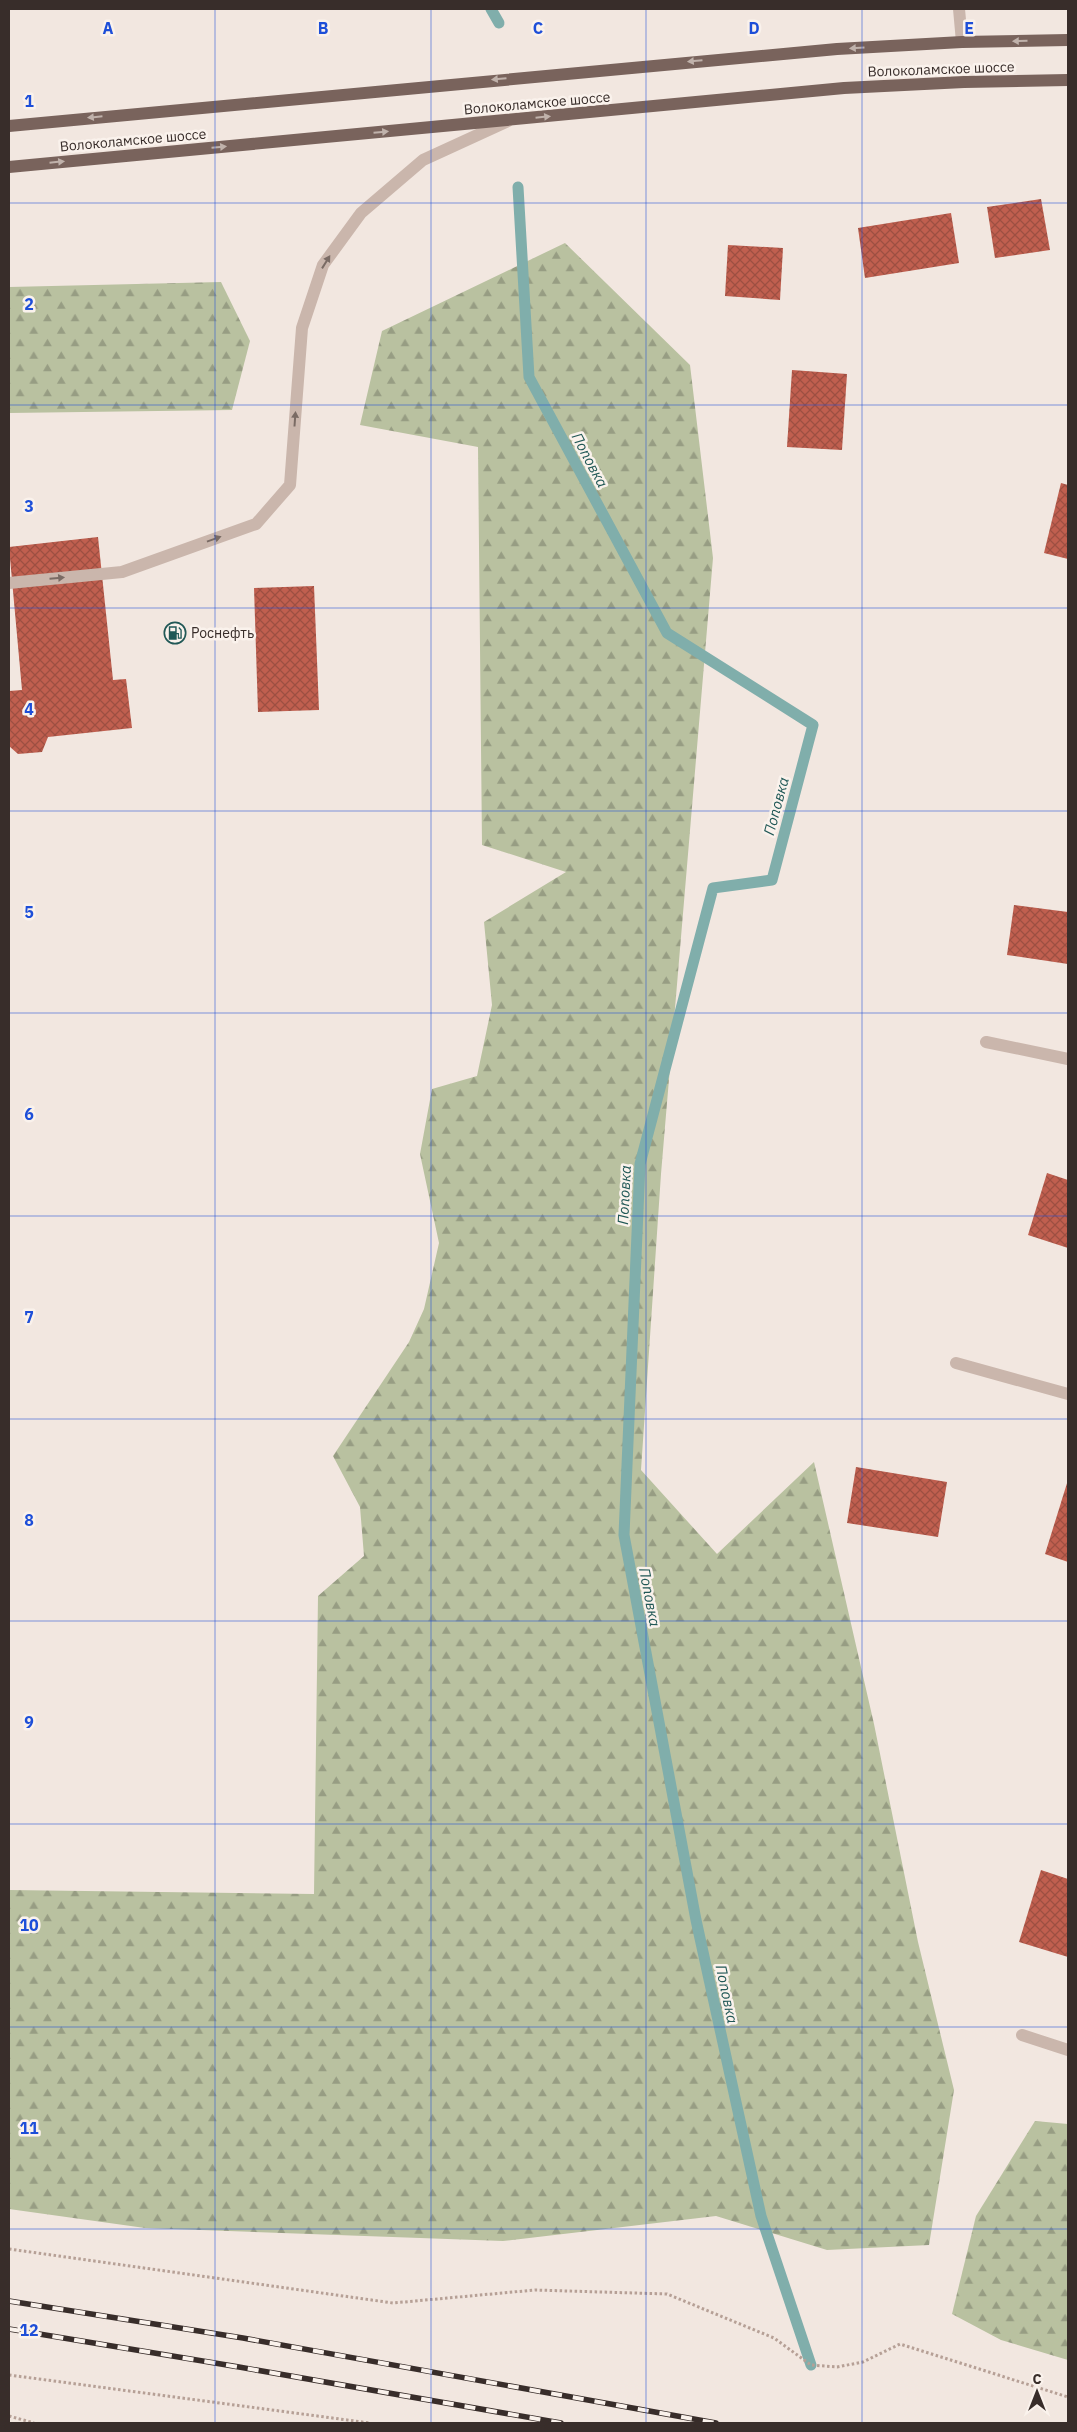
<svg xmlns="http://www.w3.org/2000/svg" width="1077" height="2432" font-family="'IBM Plex Sans',sans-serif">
<defs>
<pattern id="forest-firs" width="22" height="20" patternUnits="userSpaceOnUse" patternTransform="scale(1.25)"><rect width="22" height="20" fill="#b9c1a0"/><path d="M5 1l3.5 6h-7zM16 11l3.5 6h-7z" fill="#979d83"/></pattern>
<pattern id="building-cross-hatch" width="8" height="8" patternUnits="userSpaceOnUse" patternTransform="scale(1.25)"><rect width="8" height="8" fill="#c05f4f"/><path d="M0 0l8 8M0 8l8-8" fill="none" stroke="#9d4f42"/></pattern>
</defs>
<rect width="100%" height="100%" fill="#f2e7e0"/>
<g fill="url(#forest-firs)">
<path d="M565,243L690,365L713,558L661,1174L641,1470L717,1554L814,1462L874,1724L918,1942L954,2090L929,2245L827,2250L716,2216L503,2241L145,2228L9,2209V1890L314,1894L318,1596L364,1556L360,1507L333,1456L409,1342L424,1309L439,1243L420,1154L432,1089L477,1076L492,1005L484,922L566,872L482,845L478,447L360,425L382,331Z"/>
<path d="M221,282L250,341L232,410L9,413V287Z"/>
<path d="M1035,2121L1068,2124V2360L1001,2340L952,2314L976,2216Z"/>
</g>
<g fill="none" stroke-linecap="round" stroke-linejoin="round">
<g stroke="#80aeab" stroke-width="11">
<path d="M491,9L499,23"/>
<path d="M518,187L529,377L667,633L813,725L772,880L713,888L640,1164L624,1535L696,1920L761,2216L811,2365"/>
</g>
</g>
<g fill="url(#building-cross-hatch)">
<path d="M1041,199L1050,250L995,258L987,207Z"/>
<path d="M951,213L959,263L865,278L858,228Z"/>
<path d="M728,245L783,248L780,300L725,296Z"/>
<path d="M792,370L847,374L842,450L787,447Z"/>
<path d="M1061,483L1068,485V559L1044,553Z"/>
<path d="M98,537L113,680L126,679L132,728L48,737L42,752L18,754L9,746V691L22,690L9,547Z"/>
<path d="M314,586L319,710L258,712L254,588Z"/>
<path d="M1014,905L1068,912V964L1007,955Z"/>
<path d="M1047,1173L1068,1180V1248L1028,1235Z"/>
<path d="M856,1467L947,1482L938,1537L847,1523Z"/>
<path d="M1068,1480V1562L1045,1554Z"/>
<path d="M1041,1870L1068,1879V1957L1019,1942Z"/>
</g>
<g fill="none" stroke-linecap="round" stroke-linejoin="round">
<g stroke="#b6a096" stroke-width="3" stroke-dasharray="2.5 2.5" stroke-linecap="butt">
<path d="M9,2249L393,2303L535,2290L667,2294L774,2338L811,2365L837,2367L863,2362L900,2344L1068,2397"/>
<path d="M9,2375L370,2423"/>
<path d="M9,2416L34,2423"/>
</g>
<path stroke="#cab6ac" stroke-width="12" d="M9,583L122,572L256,524L290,485L302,328L323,265L361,213L423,160L508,121"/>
<g stroke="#cab6ac" stroke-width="12">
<path d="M959,9L962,42"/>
<path d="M986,1042L1068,1059"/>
<path d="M956,1363L1068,1394"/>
<path d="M1022,2035L1068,2050"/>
</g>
<g stroke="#79635c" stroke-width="12">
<path d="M9,126L837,49L962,42L1068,40"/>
<path d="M9,167L844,88L964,82L1068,80"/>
</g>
<g stroke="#382d2a" stroke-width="5.5">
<g id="rail">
<path d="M9,2301L243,2338L716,2423"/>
<path d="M9,2329L239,2367L561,2423"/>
</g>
</g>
<use href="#rail" stroke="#faf2ec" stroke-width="4" stroke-dasharray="11" stroke-linecap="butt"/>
</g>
<defs><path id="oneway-solid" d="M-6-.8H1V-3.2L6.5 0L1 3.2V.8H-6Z" transform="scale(1.25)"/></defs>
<g fill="#c0b2ab">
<use href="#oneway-solid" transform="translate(1020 41) rotate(179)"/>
<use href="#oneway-solid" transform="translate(857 48) rotate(177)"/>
<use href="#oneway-solid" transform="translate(695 61) rotate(175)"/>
<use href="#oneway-solid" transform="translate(499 79) rotate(175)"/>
<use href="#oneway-solid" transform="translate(95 117) rotate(174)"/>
<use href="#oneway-solid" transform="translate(543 117) rotate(-6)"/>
<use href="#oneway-solid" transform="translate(381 132) rotate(-5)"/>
<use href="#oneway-solid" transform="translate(219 147) rotate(-5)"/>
<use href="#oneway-solid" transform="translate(57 162) rotate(-6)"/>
</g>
<g fill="#7a6b64">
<use href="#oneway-solid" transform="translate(326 262) rotate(-58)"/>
<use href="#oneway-solid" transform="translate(295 419) rotate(-86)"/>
<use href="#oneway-solid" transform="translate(214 539) rotate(-20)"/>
<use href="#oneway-solid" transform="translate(57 578) rotate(-5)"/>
</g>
<path fill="none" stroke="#1d4ed8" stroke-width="1" stroke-opacity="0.55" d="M215,9V2423M431,9V2423M646,9V2423M862,9V2423M9,203H1068M9,405H1068M9,608H1068M9,811H1068M9,1013H1068M9,1216H1068M9,1419H1068M9,1621H1068M9,1824H1068M9,2027H1068M9,2229H1068"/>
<defs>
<g id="fuel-ring" transform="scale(1.125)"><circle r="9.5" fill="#faf2ec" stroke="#215856" stroke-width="1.5"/><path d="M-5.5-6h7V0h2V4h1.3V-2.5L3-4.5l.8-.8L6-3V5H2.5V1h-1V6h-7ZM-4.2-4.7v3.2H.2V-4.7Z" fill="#215856"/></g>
</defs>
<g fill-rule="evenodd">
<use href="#fuel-ring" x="175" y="633"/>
</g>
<g text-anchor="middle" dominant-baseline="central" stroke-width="5" stroke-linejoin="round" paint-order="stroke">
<g font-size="14" fill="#382d2a" stroke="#faf2ec">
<text transform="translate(941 69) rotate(-2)">Волоколамское шоссе</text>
<text transform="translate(537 103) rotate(-5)">Волоколамское шоссе</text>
<text transform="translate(133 140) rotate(-5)">Волоколамское шоссе</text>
</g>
<g font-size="14" fill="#382d2a" stroke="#faf2ec" text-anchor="start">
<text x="191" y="633">Роснефть</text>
</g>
<g font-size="15" font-style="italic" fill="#215856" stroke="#faf2ec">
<text transform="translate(590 460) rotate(62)">Поповка</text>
<text transform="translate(776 806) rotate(-75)">Поповка</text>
<text transform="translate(624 1195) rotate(-87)">Поповка</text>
<text transform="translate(650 1597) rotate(79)">Поповка</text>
<text transform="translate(727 1994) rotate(78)">Поповка</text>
</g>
</g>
<g font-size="16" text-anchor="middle" font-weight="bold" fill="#1d4ed8" stroke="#faf2ec" stroke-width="5" stroke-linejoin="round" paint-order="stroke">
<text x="108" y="34">A</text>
<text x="323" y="34">B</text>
<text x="538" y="34">C</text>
<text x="754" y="34">D</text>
<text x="969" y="34">E</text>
<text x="29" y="107">1</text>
<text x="29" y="310">2</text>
<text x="29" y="512">3</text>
<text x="29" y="715">4</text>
<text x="29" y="918">5</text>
<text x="29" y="1120">6</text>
<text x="29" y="1323">7</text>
<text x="29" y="1526">8</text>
<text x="29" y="1728">9</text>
<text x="29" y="1931">10</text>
<text x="29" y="2134">11</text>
<text x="29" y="2336">12</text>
</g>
<rect width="1077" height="2432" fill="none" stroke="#382d2a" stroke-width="20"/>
<g transform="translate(1037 2392)" stroke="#faf2ec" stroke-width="4" paint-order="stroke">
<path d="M0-4L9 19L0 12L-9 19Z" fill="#382d2a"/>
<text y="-8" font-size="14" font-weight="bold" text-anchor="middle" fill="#382d2a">С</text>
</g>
</svg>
